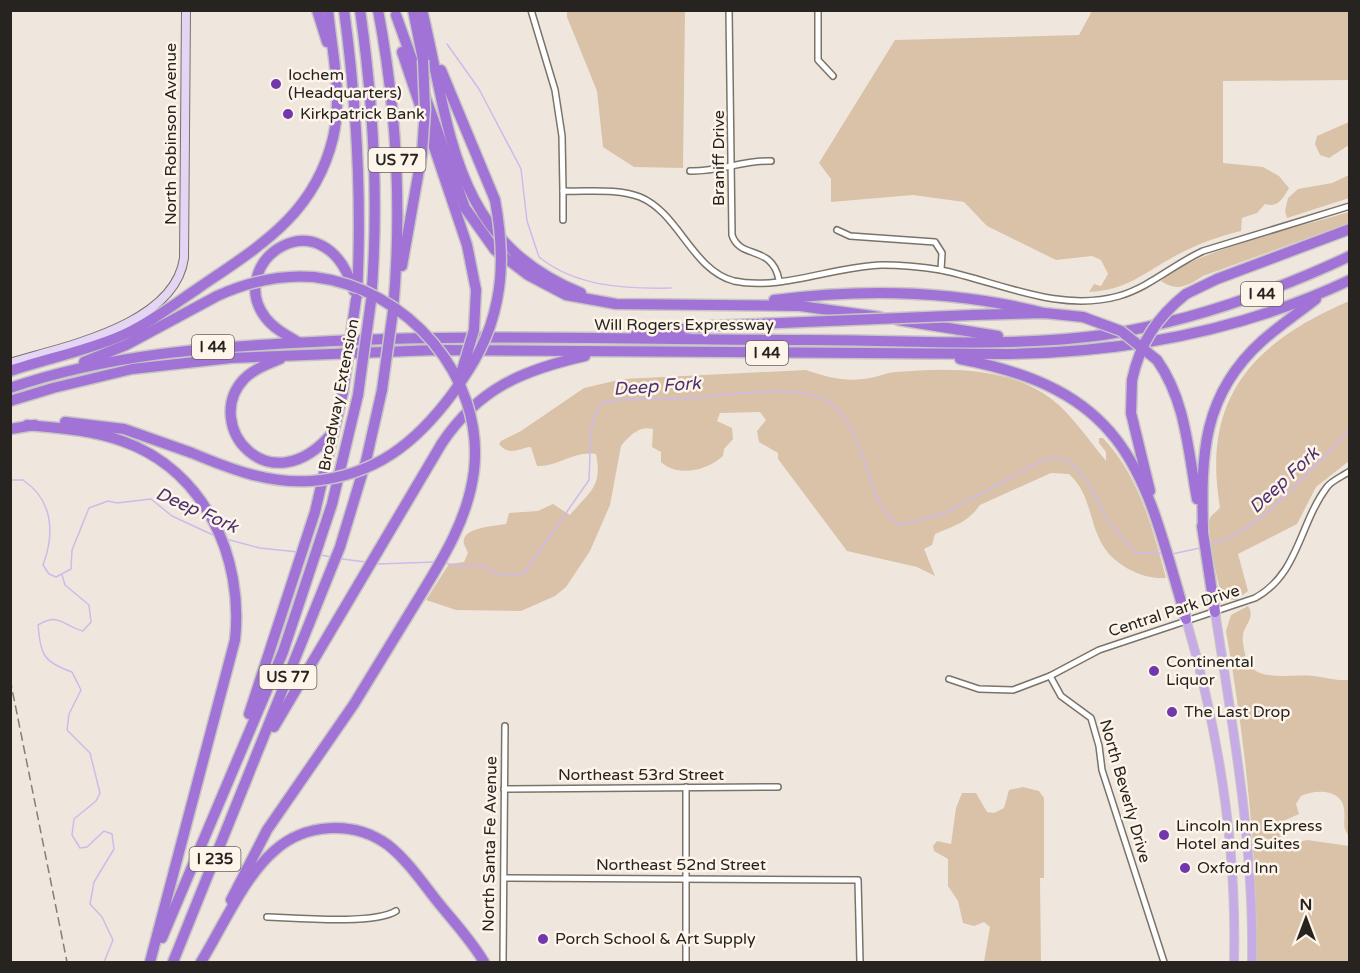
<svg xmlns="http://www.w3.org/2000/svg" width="1360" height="973" font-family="'Varela Round',sans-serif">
<rect width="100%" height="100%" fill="#efe7dd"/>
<g fill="#d9c2a7">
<path d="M567,11H685L683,168L634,167L603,147L597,91L567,17Z"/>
<path d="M1092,11H1349V80L1223,81V163L1263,167L1279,176L1289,188C1283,198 1279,208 1265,204L1257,213L1242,218L1241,231C1219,236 1195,245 1175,256C1144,273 1127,290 1089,292L1094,284L1101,286L1108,274L1101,260L1092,256L1056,260L987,226L964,202L913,195L831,202V179L819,163L895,40L1079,35Z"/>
<path d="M1349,122V145L1329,158L1320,155L1315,144L1317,136Z"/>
<path d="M1349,175V198L1287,218L1285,211L1288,198L1298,189L1332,183Z"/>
<path d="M1349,212V223L1203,276C1188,286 1177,292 1161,281C1188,252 1307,225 1349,212Z"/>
<path d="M1349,301V461L1316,487L1297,524L1238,554L1248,591L1236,600L1224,599C1218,591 1206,527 1210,518C1213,513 1217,512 1220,507C1201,397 1254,342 1349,301Z"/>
<path d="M806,370C829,378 850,383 874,377C881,376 888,372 896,372C953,367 1022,366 1065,411C1080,427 1093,445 1106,461V452L1099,443V438H1103C1139,476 1153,529 1166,578C1151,579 1135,574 1122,565C1085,541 1098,500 1069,474L1051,473L980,505C967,523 956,525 935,534L932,545L924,549L935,576L917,567L847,551L778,459V453L759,442L757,431L766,420L760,412L720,413L717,421L732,428L733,439L724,449L723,456C708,470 678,478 661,462V452L652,447L653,429C639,425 629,436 621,446L610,505L590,551L566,587L555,596L521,611L456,610L426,600L449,564L464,562L468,553C467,550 465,547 464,544C460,527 496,526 506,524L509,513L538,511L553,504L570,515C589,492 603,487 596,454C572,451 559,467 537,466L531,447C519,448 509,457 499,444L501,441L521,431L584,388L623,379Z"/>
<path d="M1248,606C1256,618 1244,625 1243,635C1242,641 1244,648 1245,654C1251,685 1288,673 1313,676C1325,677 1336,681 1349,680V836C1341,827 1346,820 1344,809C1342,789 1315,789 1301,796L1296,804L1299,814L1281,822L1279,833L1284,842L1292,844L1307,840L1349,846V962H1257C1257,851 1245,740 1226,631L1231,615Z"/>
<path d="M1023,787L1039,791L1044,798V878H1040L1041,962H956H984L990,927L984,922L974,926L963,923L958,901L948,886V859L934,851L933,846L937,841L951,844L956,808L962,793H976L987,812L994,813L1004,808L1009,790Z"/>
</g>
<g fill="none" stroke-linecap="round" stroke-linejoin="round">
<g stroke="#cebaeb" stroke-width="1.5">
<path d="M447,44L479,89L521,169L527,221L539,257C576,287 626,289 671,288"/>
<path d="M10,480H23C53,500 55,533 43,565L49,574L56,577L71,569L72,550L89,508L108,501L117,503L151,499L172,516L213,535"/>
<path d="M226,539L260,548L298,552"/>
<path d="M1210,545C1251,532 1276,505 1306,475C1321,459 1336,447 1350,428"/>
<path d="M1172,554L1200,548"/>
<path d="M321,555L331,557"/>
<path d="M342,559L366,562"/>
<path d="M446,563L456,566H482L501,576L508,573L522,576L589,480L591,430L598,407L604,401C637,398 672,400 705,397C733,394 799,385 823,399C844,410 854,432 862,454C871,477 876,513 900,525L945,513L1039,462L1052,458L1067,459L1089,484L1107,519L1130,547L1138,553H1161"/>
<path d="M377,564L435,562"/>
<path d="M62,575L65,585L89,605L91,622L83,631C62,626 61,612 38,625C41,655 43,662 72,672L81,690L69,714L67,730L90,753L100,793L96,801L74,819L72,835L80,848L87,847L104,831L112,834L114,849L94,882L90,904L102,917L113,940L104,962"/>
</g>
<g stroke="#7a736a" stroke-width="8">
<g id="street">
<path d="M531,10L555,90L562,136L563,191"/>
<path d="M729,10L732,235C740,260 772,244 779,280"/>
<path d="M818,10V60L833,76"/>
<path d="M690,171C718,172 744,160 771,161"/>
<path d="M563,220V191C587,192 617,188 640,197C679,213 692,270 734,281C779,291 835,266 882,265C901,265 922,267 941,270C999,282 1058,313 1119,296C1150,287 1174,264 1203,251L1350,206"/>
<path d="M837,230L850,236L935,242L942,253L941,270"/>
<path d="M1050,676L1061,696L1091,718L1099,746L1102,770L1164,962"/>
<path d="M949,679L979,689L1013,690L1050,676L1099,650L1255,598C1299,574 1299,524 1327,487C1331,481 1343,476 1350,471"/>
<path d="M504,789L778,787"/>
<path d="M504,878L858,880L860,962"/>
<path d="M267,917C296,918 373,925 396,911"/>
<path d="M503,962L505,726"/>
<path d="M686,962V787"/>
</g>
</g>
<g stroke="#7a736a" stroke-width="10">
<path id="secondary" d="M10,363C65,346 175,325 184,258L186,10"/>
</g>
<g stroke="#c7c6c5" stroke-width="10">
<g id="primary">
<path d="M1215,612C1233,729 1254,844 1252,962"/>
<path d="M1186,619C1219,732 1237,845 1234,962"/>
</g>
</g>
<g stroke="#c7c6c5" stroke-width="13">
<g id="highway">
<path d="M317,10L327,42"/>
<path d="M344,10C357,106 362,200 357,296"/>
<path d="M360,10C374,107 379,203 371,301"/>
<path d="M378,10C397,110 402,210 393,311"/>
<path d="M413,10L423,60"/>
<path d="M422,10C451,129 451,240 581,293"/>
<path d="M396,15L465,208L495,250L528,275L566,295L616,304L800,306L880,317"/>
<path d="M402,52L467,245L476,290"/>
<path d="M441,70L495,200"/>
<path d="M402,266L422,153"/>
<path d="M1186,294L1217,279L1350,229"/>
<path d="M774,300C866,288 954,290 1044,313"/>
<path d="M973,315L1044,313L1083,317"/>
<path d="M898,320L998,336"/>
<path d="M636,334L711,326"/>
<path d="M298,342C286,335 273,328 265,317C224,261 324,192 354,291"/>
<path d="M280,359C268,364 254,369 244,379C201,425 270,508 333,432"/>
<path d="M960,359C1130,391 1144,472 1186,619"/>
<path d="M1157,360C1186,401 1188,451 1197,499"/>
<path d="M84,362L126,345L217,296"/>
<path d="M10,371C48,358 87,351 123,335C150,323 173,305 197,289C258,247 314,216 333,138C343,96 332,53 328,10"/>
<path d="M1132,380L1131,413L1150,491"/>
<path d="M10,388C109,354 210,347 313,342C478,333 645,340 810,340C908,340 1007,348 1103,335C1190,322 1271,293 1350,256"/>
<path d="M10,401L53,388L132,369L231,358L435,350L1003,354C1124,353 1240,332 1350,280"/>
<path d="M65,422L124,429L192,453"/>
<path d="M27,425C59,428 92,430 122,441C205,470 244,558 235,640L150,962"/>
<path d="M10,429L35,425"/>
<path d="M1202,526L1215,612"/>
<path d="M1203,530C1201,455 1202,395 1262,341C1279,326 1298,313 1316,299"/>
<path d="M249,714L315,512L343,392"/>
<path d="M274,727L442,443C479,388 523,370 585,356"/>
<path d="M231,900L267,830L354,704L406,619"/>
<path d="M162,938L283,652L332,504L358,395"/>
<path d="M173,962L340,547L366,461L382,390"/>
<path d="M201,962C222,928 244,877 274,851C305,823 354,820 388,845C407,860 422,882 437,901C453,921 471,940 484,962"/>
</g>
</g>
<use href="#street" stroke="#fff" stroke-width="5"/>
<use href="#secondary" stroke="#e3d5f3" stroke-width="8"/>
<use href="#primary" stroke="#c7abe6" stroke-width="8"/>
<use href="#highway" stroke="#a173d6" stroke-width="10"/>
<path stroke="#837e78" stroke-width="1.5" stroke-dasharray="9 4.5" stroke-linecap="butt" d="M10,679L67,962"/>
<g stroke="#c7c6c5" stroke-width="13" stroke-linecap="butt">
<g id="highway-bridge">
<path d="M422,153L425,109L423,60"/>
<path d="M217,296C248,282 280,274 314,277C407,288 485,376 474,471C467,527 434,572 406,619"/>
<path d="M1083,317L1121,331L1157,360"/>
<path d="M711,326L973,315"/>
<path d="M460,377L474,330L476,290"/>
<path d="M1132,380C1140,343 1157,317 1186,294"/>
<path d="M382,390L393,311"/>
<path d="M343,392L356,299"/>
<path d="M358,395L371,301"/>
<path d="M192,453C230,469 269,484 311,481C375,476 416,443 453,393C474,364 490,337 497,300C504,267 501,233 495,200"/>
</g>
</g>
<use href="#highway-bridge" stroke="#a173d6" stroke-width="10"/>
</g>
<g fill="#7337ac" stroke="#fdf4ea" stroke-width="2">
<circle cx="276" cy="84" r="6"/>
<circle cx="288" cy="114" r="6"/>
<circle cx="1154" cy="671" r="6"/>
<circle cx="1172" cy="712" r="6"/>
<circle cx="1164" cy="835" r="6"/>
<circle cx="1185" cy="868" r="6"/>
<circle cx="543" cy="939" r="6"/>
</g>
<g text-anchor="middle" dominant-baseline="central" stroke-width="5" stroke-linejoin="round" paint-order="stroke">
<g fill="#fdf4ea" stroke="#66625d" stroke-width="1.5">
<rect x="368.5" y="148" width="57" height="24" rx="4.5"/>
<rect x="1241" y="282" width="42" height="24" rx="4.5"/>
<rect x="192" y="335" width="42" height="24" rx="4.5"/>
<rect x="746" y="341" width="42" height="24" rx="4.5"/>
<rect x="259.5" y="665" width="57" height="24" rx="4.5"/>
<rect x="189.5" y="847" width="51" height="24" rx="4.5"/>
</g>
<g font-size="15" font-weight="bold" fill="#262320">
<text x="397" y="160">US 77</text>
<text x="1262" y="294">I 44</text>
<text x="213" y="347">I 44</text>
<text x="767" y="353">I 44</text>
<text x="288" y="677">US 77</text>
<text x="215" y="859">I 235</text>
</g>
<g font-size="16" fill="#262320" stroke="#fdf4ea" text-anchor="start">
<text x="288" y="75">Iochem<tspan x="288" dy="18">(Headquarters)</tspan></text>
<text x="300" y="114">Kirkpatrick Bank</text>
<text x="1166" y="662">Continental<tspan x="1166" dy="18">Liquor</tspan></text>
<text x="1184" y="712">The Last Drop</text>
<text x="1176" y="826">Lincoln Inn Express<tspan x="1176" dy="18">Hotel and Suites</tspan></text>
<text x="1197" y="868">Oxford Inn</text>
<text x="555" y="939">Porch School &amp; Art Supply</text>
</g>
<g font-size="16" fill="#262320" stroke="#fdf4ea">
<text transform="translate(171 134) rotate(-90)">North Robinson Avenue</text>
<text transform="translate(719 158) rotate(-90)">Braniff Drive</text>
<text x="684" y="325">Will Rogers Expressway</text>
<text transform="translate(339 395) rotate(-79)">Broadway Extension</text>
<text transform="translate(1174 611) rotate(-18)">Central Park Drive</text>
<text x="641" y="775">Northeast 53rd Street</text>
<text transform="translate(1125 791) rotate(74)">North Beverly Drive</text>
<text transform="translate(490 844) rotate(-89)">North Santa Fe Avenue</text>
<text x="681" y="865">Northeast 52nd Street</text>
</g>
<g font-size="18" font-style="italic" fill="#4e326d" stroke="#fdf4ea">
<text transform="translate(657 386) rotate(-4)">Deep Fork</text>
<text transform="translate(1284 480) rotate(-43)">Deep Fork</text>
<text transform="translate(197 510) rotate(24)">Deep Fork</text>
</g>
</g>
<rect width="1360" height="973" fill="none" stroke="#262320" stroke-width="24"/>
<g transform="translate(1306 919)" stroke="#fdf4ea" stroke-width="4.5" paint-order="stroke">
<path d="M0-4.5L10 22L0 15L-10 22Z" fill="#262320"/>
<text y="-9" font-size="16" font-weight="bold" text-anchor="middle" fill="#262320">N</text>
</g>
</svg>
